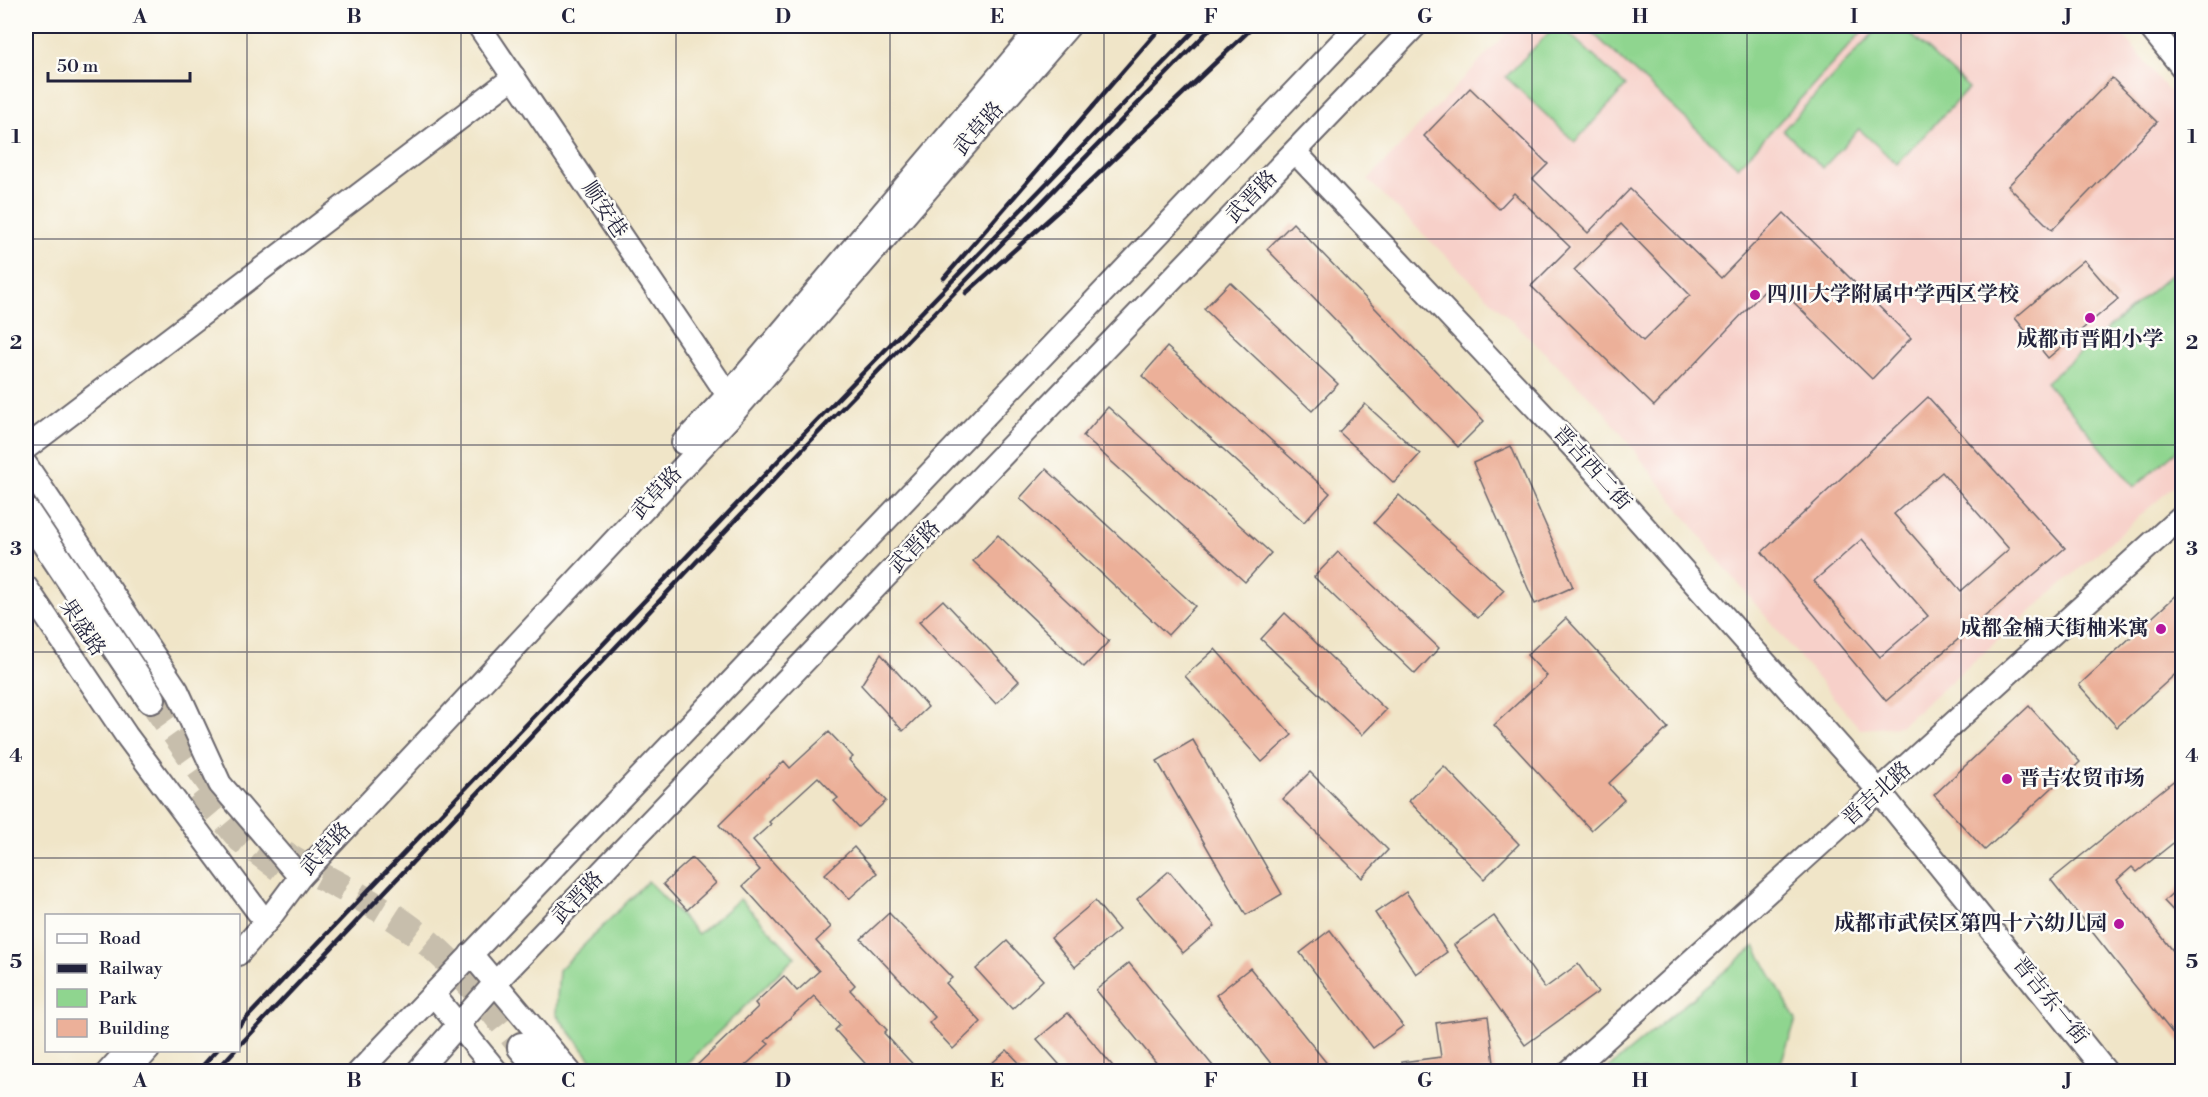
<svg xmlns="http://www.w3.org/2000/svg" width="2208" height="1097" font-family="'Libre Bodoni','Noto Serif SC',serif">
<rect width="100%" height="100%" fill="#fdfcf7"/>
<filter id="ink" filterUnits="userSpaceOnUse"><feTurbulence type="fractalNoise" baseFrequency=".0167" numOctaves="2"/><feDisplacementMap in="SourceGraphic" scale="12" xChannelSelector="R" yChannelSelector="G"/><feConvolveMatrix kernelMatrix="1 2 1 2 8 2 1 2 1" color-interpolation-filters="sRGB"/></filter>
<filter id="wash" filterUnits="userSpaceOnUse"><feTurbulence type="fractalNoise" baseFrequency=".008" numOctaves="4" result="noise"/><feDisplacementMap in="SourceGraphic" scale="24" xChannelSelector="R" yChannelSelector="G"/><feGaussianBlur stdDeviation="1.35" result="paint"/><feColorMatrix in="noise" values="0 0 0 0 0 0 0 0 0 0 0 0 0 0 0 0 0 1.4 0 .05"/><feComposite in="paint" operator="in"/></filter>
<g filter="url(#wash)">
<rect width="100%" height="100%" fill="#f0e5c8"/>
<path fill="#f7d0c9" d="M1513,26H2116L2182,107V479L1900,726L1860,729L1720,562L1603,410L1368,180Z"/>
<g fill="#8fd58f" stroke="#587c65" stroke-width="1.5">
<path d="M1555,26H1561L1626,86L1575,142L1506,77Z"/>
<path d="M1585,26H1867L1738,167Z"/>
<path d="M1880,26H1902L1969,88L1897,164L1859,129L1823,168L1783,130Z"/>
<path d="M2182,265V446L2134,487L2046,382Z"/>
<path d="M648,881L698,934L740,899L795,957L679,1071H600L556,1014L559,970Z"/>
<path d="M1755,946L1796,1020L1778,1071H1605Z"/>
</g>
<g id="blocks">
<g fill="#ecb099" fill-rule="evenodd">
<path d="M2112,78L2157,122L2052,230L2008,186Z"/>
<path d="M1470,88L1548,164L1533,179L1588,233L1630,189L1721,278L1784,213L1911,338L1872,379L1773,282L1654,406L1531,286L1570,247L1514,193L1499,209L1424,136ZM1621,224L1690,295L1643,341L1574,270Z"/>
<path d="M1293,223L1484,421L1458,447L1267,249Z"/>
<path d="M2084,260L2118,299L2048,358L2015,318Z"/>
<path d="M1230,282L1338,384L1312,411L1204,309Z"/>
<path d="M1167,347L1330,493L1304,522L1142,376Z"/>
<path d="M1928,397L2065,548L1886,701L1762,552ZM1942,472L2009,549L1961,591L1894,514ZM1862,539L1928,616L1880,657L1814,581Z"/>
<path d="M1365,404L1420,454L1394,483L1339,432Z"/>
<path d="M1108,407L1271,553L1245,582L1083,436Z"/>
<path d="M1511,446L1573,587L1535,604L1473,463Z"/>
<path d="M1046,469L1195,606L1168,635L1020,498Z"/>
<path d="M1399,495L1504,590L1478,618L1374,523Z"/>
<path d="M998,535L1109,641L1084,667L973,561Z"/>
<path d="M1338,552L1439,648L1415,674L1314,577Z"/>
<path d="M2182,590V668L2117,727L2079,685Z"/>
<path d="M943,600L1019,681L996,704L919,622Z"/>
<path d="M1285,613L1386,710L1362,735L1261,639Z"/>
<path d="M1566,618L1668,728L1609,783L1624,800L1591,830L1494,725L1547,676L1527,655Z"/>
<path d="M1215,649L1292,735L1262,762L1185,676Z"/>
<path d="M881,654L928,707L903,731L861,685Z"/>
<path d="M2029,706L2080,762L1985,850L1934,795Z"/>
<path d="M829,732L853,757L849,760L886,801L858,827L834,801L838,798L818,777L769,822L771,824L753,840L831,927L816,941L855,985L850,990L887,1030L884,1033L919,1071H872L835,1030L840,1025L814,996L765,1041L769,1044L739,1071H691L758,1007L755,1003L784,976L797,991L819,971L743,886L760,870L719,825L784,761L790,768Z"/>
<path d="M1193,740L1282,894L1246,915L1157,761Z"/>
<path d="M1444,766L1519,844L1484,879L1409,801Z"/>
<path d="M1310,772L1388,850L1362,878L1283,799Z"/>
<path d="M2182,774V836L2137,872L2132,867L2117,880L2182,962V1045L2051,880Z"/>
<path d="M854,847L877,873L849,899L825,874Z"/>
<path d="M692,858L716,883L687,910L663,884Z"/>
<path d="M1169,871L1215,926L1183,953L1137,899Z"/>
<path d="M2182,884V920L2164,901Z"/>
<path d="M1406,892L1447,952L1416,974L1375,913Z"/>
<path d="M1095,901L1119,930L1075,967L1051,938Z"/>
<path d="M889,913L952,978L946,983L981,1022L953,1049L929,1023L935,1017L861,939Z"/>
<path d="M1494,916L1545,988L1578,964L1598,992L1525,1045L1454,945Z"/>
<path d="M1330,930L1403,1026L1373,1048L1300,953Z"/>
<path d="M1007,941L1043,980L1012,1009L976,969Z"/>
<path d="M1129,963L1217,1071H1163L1096,990Z"/>
<path d="M1250,968L1333,1071H1277L1216,995Z"/>
<path d="M1068,1013L1117,1071H1065L1037,1039Z"/>
<path d="M1488,1016L1495,1071H1403L1402,1062L1441,1057L1436,1023Z"/>
<path d="M1007,1050L1027,1071H983Z"/>
</g>
</g>
</g>
<g filter="url(#ink)">
<use href="#blocks" fill-opacity="0" stroke="#6a666c" stroke-width="1.5"/>
<g fill="none" stroke-linecap="round" stroke-linejoin="round">
<g stroke="#c7beac" stroke-width="28" stroke-dasharray="28 14" stroke-linecap="butt">
<path d="M151,699L223,801"/>
<path d="M200,790L241,839L295,879"/>
<path d="M284,855C323,879 367,898 404,924C452,958 486,1001 522,1047"/>
</g>
<g stroke="#6a666c" stroke-width="26">
<g id="minor">
<path d="M479,26L728,395"/>
<path d="M2149,26L2182,67"/>
<path d="M1295,152L1577,451L1880,792L2106,1072"/>
<path d="M683,443L728,395L1041,26"/>
<path d="M26,448L514,77"/>
<path d="M26,465L177,690L220,784L300,877"/>
<path d="M26,587L126,735L258,912L268,920"/>
<path d="M238,954L268,920L300,877L729,418L1069,26"/>
<path d="M471,954L570,1072"/>
<path d="M433,994L497,1072"/>
<path d="M108,1072L128,1050"/>
<path d="M128,1072L148,1050"/>
<path d="M359,1072L1357,26"/>
<path d="M417,1072L496,982L1415,26"/>
<path d="M1569,1072L2182,516"/>
</g>
</g>
<g stroke="#6a666c" stroke-width="32">
<g id="major">
<path d="M26,513L151,699"/>
<path d="M522,1047L543,1072"/>
</g>
</g>
<use href="#minor" stroke="#fff" stroke-width="22"/>
<use href="#major" stroke="#fff" stroke-width="28"/>
<g stroke="#22223b" stroke-width="4.5">
<path d="M944,278L1162,26"/>
<path d="M966,293L1074,197L1254,26"/>
<path d="M238,1027L795,443L1199,26"/>
<path d="M238,1047L818,433L1213,26"/>
<path d="M197,1072L217,1050"/>
<path d="M215,1072L235,1050"/>
</g>
</g>
</g>
<path fill="none" stroke="#22223b" stroke-width="1.5" stroke-opacity="0.55" d="M247,26V1072M461,26V1072M676,26V1072M890,26V1072M1104,26V1072M1318,26V1072M1532,26V1072M1747,26V1072M1961,26V1072M26,239H2182M26,445H2182M26,652H2182M26,858H2182"/>
<g fill="#b5179e" stroke="#fdfcf7" stroke-width="2">
<circle cx="1755" cy="295" r="6"/>
<circle cx="2090" cy="318" r="6"/>
<circle cx="2161" cy="629" r="6"/>
<circle cx="2007" cy="779" r="6"/>
<circle cx="2119" cy="924" r="6"/>
</g>
<g text-anchor="middle" dominant-baseline="central" stroke-width="5" stroke-linejoin="round" paint-order="stroke">
<g font-size="21" fill="#22223b" stroke="#fdfcf7">
<text transform="translate(979 129) rotate(-49)">武草路</text>
<text transform="translate(1252 197) rotate(-46)">武晋路</text>
<text transform="translate(604 210) rotate(56)">顺安巷</text>
<text transform="translate(1592 468) rotate(48)">晋吉西二街</text>
<text transform="translate(657 493) rotate(-47)">武草路</text>
<text transform="translate(915 547) rotate(-46)">武晋路</text>
<text transform="translate(82 628) rotate(56)">果盛路</text>
<text transform="translate(1877 794) rotate(-42)">晋吉北路</text>
<text transform="translate(326 849) rotate(-47)">武草路</text>
<text transform="translate(578 898) rotate(-46)">武晋路</text>
<text transform="translate(2050 1001) rotate(51)">晋吉东一街</text>
</g>
<g font-size="21" font-weight="bold" fill="#22223b" stroke="#fdfcf7" text-anchor="start">
<text x="1767" y="295">四川大学附属中学西区学校</text>
<text x="2090" y="340" text-anchor="middle">成都市晋阳小学</text>
<text x="2149" y="629" text-anchor="end">成都金楠天街柚米寓</text>
<text x="2019" y="779">晋吉农贸市场</text>
<text x="2107" y="924" text-anchor="end">成都市武侯区第四十六幼儿园</text>
</g>
</g>
<rect width="2208" height="1097" fill="none" stroke="#fdfcf7" stroke-width="66"/>
<rect x="45" y="914" width="195" height="138" fill="#fdfcf7" stroke="#a5a5ac" stroke-width="1.5"/>
<rect x="57" y="934" width="30" height="9" fill="#ffffff" stroke="#a5a5ac" stroke-width="1.5"/>
<text x="99" y="944" font-size="18" fill="#22223b">Road</text>
<rect x="57" y="964" width="30" height="9" fill="#22223b" stroke="#a5a5ac" stroke-width="1.5"/>
<text x="99" y="974" font-size="18" fill="#22223b">Railway</text>
<rect x="57" y="989" width="30" height="18" fill="#8fd58f" stroke="#a5a5ac" stroke-width="1.5"/>
<text x="99" y="1004" font-size="18" fill="#22223b">Park</text>
<rect x="57" y="1019" width="30" height="18" fill="#ecb099" stroke="#a5a5ac" stroke-width="1.5"/>
<text x="99" y="1034" font-size="18" fill="#22223b">Building</text>
<path d="M48 72v9h142v-9" fill="none" stroke="#22223b" stroke-width="3"/>
<text x="57" y="72" font-size="18" fill="#22223b" stroke="#fdfcf7" stroke-width="4.5" paint-order="stroke">50 m</text>
<rect x="33" y="33" width="2142" height="1031" fill="none" stroke="#22223b" stroke-width="2"/>
<g font-size="20" text-anchor="middle" font-weight="bold" fill="#22223b">
<text x="140" y="23">A</text>
<text x="354" y="23">B</text>
<text x="568" y="23">C</text>
<text x="783" y="23">D</text>
<text x="997" y="23">E</text>
<text x="1211" y="23">F</text>
<text x="1425" y="23">G</text>
<text x="1640" y="23">H</text>
<text x="1854" y="23">I</text>
<text x="2068" y="23">J</text>
<text x="16" y="143">1</text>
<text x="2192" y="143">1</text>
<text x="16" y="349">2</text>
<text x="2192" y="349">2</text>
<text x="16" y="555">3</text>
<text x="2192" y="555">3</text>
<text x="16" y="762">4</text>
<text x="2192" y="762">4</text>
<text x="16" y="968">5</text>
<text x="2192" y="968">5</text>
<text x="140" y="1087">A</text>
<text x="354" y="1087">B</text>
<text x="568" y="1087">C</text>
<text x="783" y="1087">D</text>
<text x="997" y="1087">E</text>
<text x="1211" y="1087">F</text>
<text x="1425" y="1087">G</text>
<text x="1640" y="1087">H</text>
<text x="1854" y="1087">I</text>
<text x="2068" y="1087">J</text>
</g>
</svg>
